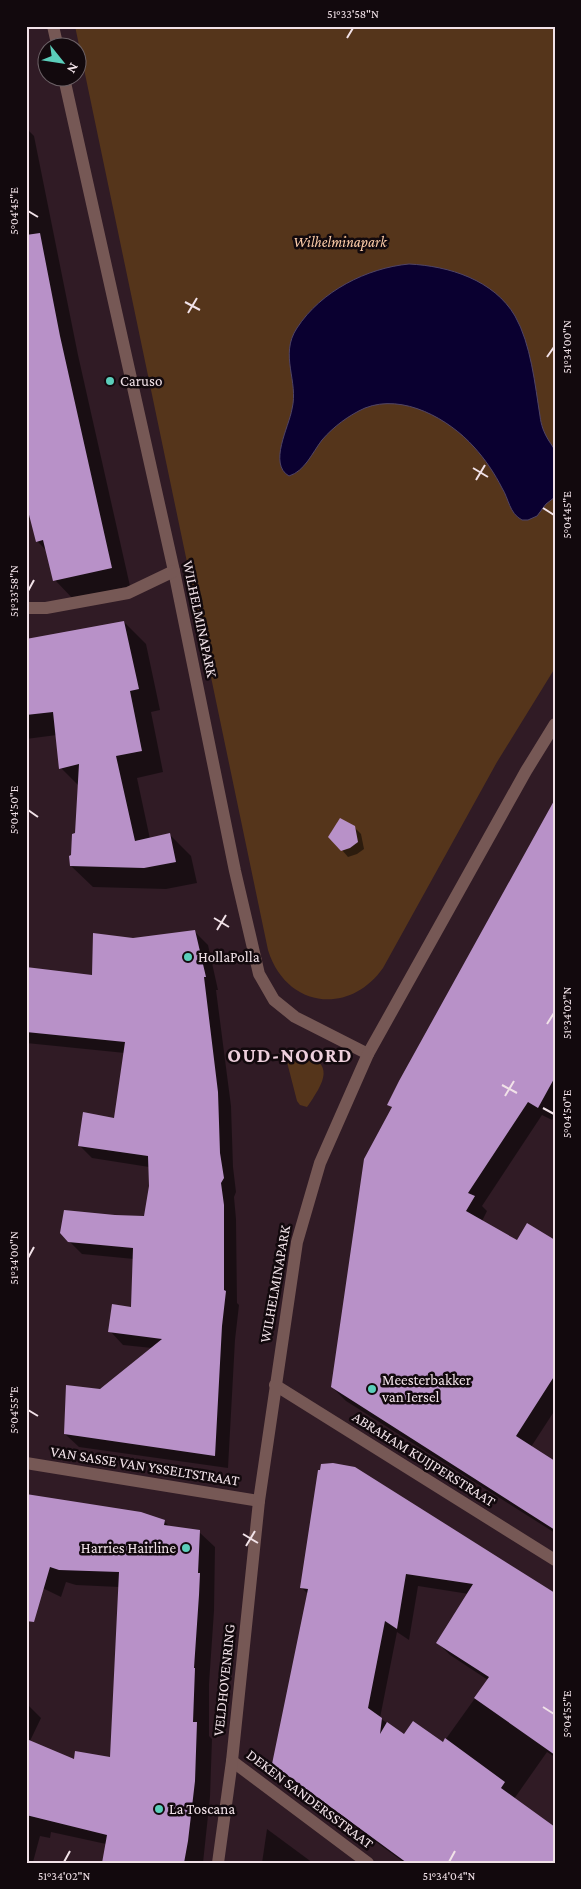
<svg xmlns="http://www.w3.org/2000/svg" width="581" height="1889" font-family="'Crimson Pro',serif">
<rect width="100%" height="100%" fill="#301b25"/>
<g fill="#55351b">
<path d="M75,26H555V668L497,762L383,968C349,1016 286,1008 268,950Z"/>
<path d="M294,1049C316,1058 333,1064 318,1090C314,1096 311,1102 307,1107L300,1105L297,1101L287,1062V1055Z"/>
</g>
<path fill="#0a0030" stroke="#4f4467" d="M409,264C449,266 494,280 515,316C531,344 535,385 540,416C541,425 544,433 549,441C551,444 554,448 555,451C557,462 555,485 555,497L546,504L537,516L528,520H522C509,513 509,499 502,488C495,474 485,459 474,447C449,419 403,393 365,408C349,415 333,427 322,440C312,453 305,471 289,476C268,464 289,427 292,409C299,381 279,355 297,328C321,291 367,268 409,264Z"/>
<g fill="#0007" fill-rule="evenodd">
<path d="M26,128L34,136L78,355L130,586L73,599L55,580L47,551L37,541L26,497Z"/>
<path d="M124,622L146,644L160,710L151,712L163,772L137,778L150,839L169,834L191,856L197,883L166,889L93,887L71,866L76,835L79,786L61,768L57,735L26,739V641Z"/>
<path d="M555,801V1115L552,1120L542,1115L482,1206L487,1211L482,1221L517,1242H555V1410L531,1447L555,1463V1533L346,1401L332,1387L392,1108L389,1104Z"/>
<path d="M354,827L361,834L364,849L357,854L348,857L342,850Z"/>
<path d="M195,932L208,945L218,990H216L231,1106L233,1167L236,1192L234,1197L236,1219L237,1303L239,1305L235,1340L228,1468L79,1447L65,1434L100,1390L152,1348L123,1345L110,1331L133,1308L134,1259L82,1254L69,1241L146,1218L150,1186L149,1167L92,1158L79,1145L115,1119L125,1053L26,1043V969L93,976L133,939Z"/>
<path d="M319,1471L555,1594V1757L547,1752L514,1799L555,1863H405L285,1776L273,1764L308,1594L301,1587ZM418,1586L469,1594L438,1643L450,1655L488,1680L443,1743L404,1736L380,1718L397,1632L409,1640Z"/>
<path d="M26,1495L164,1521L171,1528L199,1532L215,1547L214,1611L209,1684V1736L212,1739L210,1797L203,1863H103L106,1844L51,1832L50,1838L40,1836L33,1862L26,1860V1703L41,1718L30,1741L75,1761L111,1758L119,1587L76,1585L66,1582L61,1597L26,1580Z"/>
<path d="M267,1829L313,1863H262Z"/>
</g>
<g fill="#b891c8">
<path d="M40,233L60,336L112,568L53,581L43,540L36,542L26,503V235Z"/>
<path d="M124,621L139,689L130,691L142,751L116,756L135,841L170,833L176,862L144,868L70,866L69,856L71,855L72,834L75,833L79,764L59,769L53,712L26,715V639Z"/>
<path d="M555,799V1077L538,1108L528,1102L468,1193L475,1196L466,1211L517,1240L527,1223L555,1240V1375L516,1436L555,1461V1530L331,1387L364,1159L392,1107L387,1105L399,1081Z"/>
<path d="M340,818L355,826L358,842L350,848L341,851L328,837Z"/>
<path d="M195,930L206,977H204L218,1092L220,1153L224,1178L221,1183L224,1205V1290L226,1291L222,1326L215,1456L64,1434L66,1385L100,1389L162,1339L108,1332L112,1304L131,1307L133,1248L68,1242L60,1233L64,1210L115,1215L144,1216L149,1186L148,1156L78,1146L83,1112L114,1118L125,1042L26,1032V967L92,975L93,933L133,938Z"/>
<path d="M333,1463L355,1467L555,1593V1755L474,1698L489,1677L436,1643L473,1584L406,1574L397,1629L385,1621L368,1708L382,1718L380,1734L387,1722L404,1734L413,1721L443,1742L445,1738L505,1782L501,1788L555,1827V1863H407L272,1764L308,1589L300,1588L318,1470H320L321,1464Z"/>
<path d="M26,1494L141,1512L165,1520L164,1525L200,1530L198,1573H200L199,1595L194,1668H195L193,1722H197L195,1781L188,1841L184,1863H102L107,1835L26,1815V1767L29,1740L74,1759L75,1751L110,1757L119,1572L59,1570L50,1567L34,1622L26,1621Z"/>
</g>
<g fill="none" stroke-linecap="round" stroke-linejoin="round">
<g stroke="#765855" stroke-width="12">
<path d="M53,26L58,48"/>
<path d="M64,78L174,571L235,871L259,974L274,1000L295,1017L368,1054"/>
<path d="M26,608H46L128,593L174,571"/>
<path d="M275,1385L555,1560"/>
<path d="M26,1463L259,1501"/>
<path d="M232,1761L368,1863"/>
<path d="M218,1863L232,1761L259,1501L297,1242L320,1163L368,1054L526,771L555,724"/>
</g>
</g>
<path fill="none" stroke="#f1e2e8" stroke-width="2" d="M347,38L353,28M28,211L38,217M185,302L200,310M188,313L197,298M547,357L554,347M473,468L488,477M476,480L485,465M543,508L554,515M28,591L34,580M28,810L38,817M214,918L229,927M217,930L226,915M547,1024L554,1013M502,1085L517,1093M505,1096L514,1081M543,1108L554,1114M28,1258L34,1247M28,1410L38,1416M243,1534L258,1543M246,1546L255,1531M543,1707L554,1714M64,1862L70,1851M449,1862L455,1851"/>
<g fill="#5bcebb" stroke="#12090d" stroke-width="2">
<circle cx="110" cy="381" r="5"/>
<circle cx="188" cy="957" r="5"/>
<circle cx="372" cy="1389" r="5"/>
<circle cx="186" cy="1548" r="5"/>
<circle cx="159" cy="1809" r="5"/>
</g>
<g text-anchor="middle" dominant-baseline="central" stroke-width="5" stroke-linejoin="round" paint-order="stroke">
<g font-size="15" font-style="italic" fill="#fccba8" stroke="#12090d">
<text x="340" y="242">Wilhelminapark</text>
</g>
<g font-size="15" fill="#f1e2e8" stroke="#12090d" text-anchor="start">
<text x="120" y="381">Caruso</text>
<text x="198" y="957">HollaPolla</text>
<text x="382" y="1380">Meesterbakker<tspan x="382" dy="17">van Iersel</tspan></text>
<text x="176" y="1548" text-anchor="end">Harries Hairline</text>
<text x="169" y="1809">La Toscana</text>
</g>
<g font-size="15" fill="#f1e2e8" stroke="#12090d">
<text transform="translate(200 619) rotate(78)">WILHELMINAPARK</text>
<text transform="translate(275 1284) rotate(-80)">WILHELMINAPARK</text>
<text transform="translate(424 1459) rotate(32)">ABRAHAM KUIJPERSTRAAT</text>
<text transform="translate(145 1466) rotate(9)">VAN SASSE VAN YSSELTSTRAAT</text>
<text transform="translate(224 1680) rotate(-84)">VELDHOVENRING</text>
<text transform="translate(310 1799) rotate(37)">DEKEN SANDERSSTRAAT</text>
</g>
<g font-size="20" font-weight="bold" letter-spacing="1" fill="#edcfdc" stroke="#12090d">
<text x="290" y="1055">OUD-NOORD</text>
</g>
</g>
<rect width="581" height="1889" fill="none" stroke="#12090d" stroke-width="55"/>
<g transform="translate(62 62) rotate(120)"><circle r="24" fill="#12090d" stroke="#6b6065"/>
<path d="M0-4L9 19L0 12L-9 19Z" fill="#5bcebb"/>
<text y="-8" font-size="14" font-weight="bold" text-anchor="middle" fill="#f1e2e8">N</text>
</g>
<rect x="28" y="28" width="526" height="1834" fill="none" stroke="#f1e2e8" stroke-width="2"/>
<g font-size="12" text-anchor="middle" fill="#f1e2e8">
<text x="353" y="18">51°33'58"N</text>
<text transform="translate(14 211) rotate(-90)" y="4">5°04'45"E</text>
<text transform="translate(567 347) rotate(-90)" y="4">51°34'00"N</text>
<text transform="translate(567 515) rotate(-90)" y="4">5°04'45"E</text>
<text transform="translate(14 591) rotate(-90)" y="4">51°33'58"N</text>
<text transform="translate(14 810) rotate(-90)" y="4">5°04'50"E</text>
<text transform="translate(567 1013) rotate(-90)" y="4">51°34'02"N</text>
<text transform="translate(567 1114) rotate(-90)" y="4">5°04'50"E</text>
<text transform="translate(14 1258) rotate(-90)" y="4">51°34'00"N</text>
<text transform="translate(14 1410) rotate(-90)" y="4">5°04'55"E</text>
<text transform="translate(567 1714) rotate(-90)" y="4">5°04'55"E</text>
<text x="64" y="1880">51°34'02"N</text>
<text x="449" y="1880">51°34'04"N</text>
</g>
</svg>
